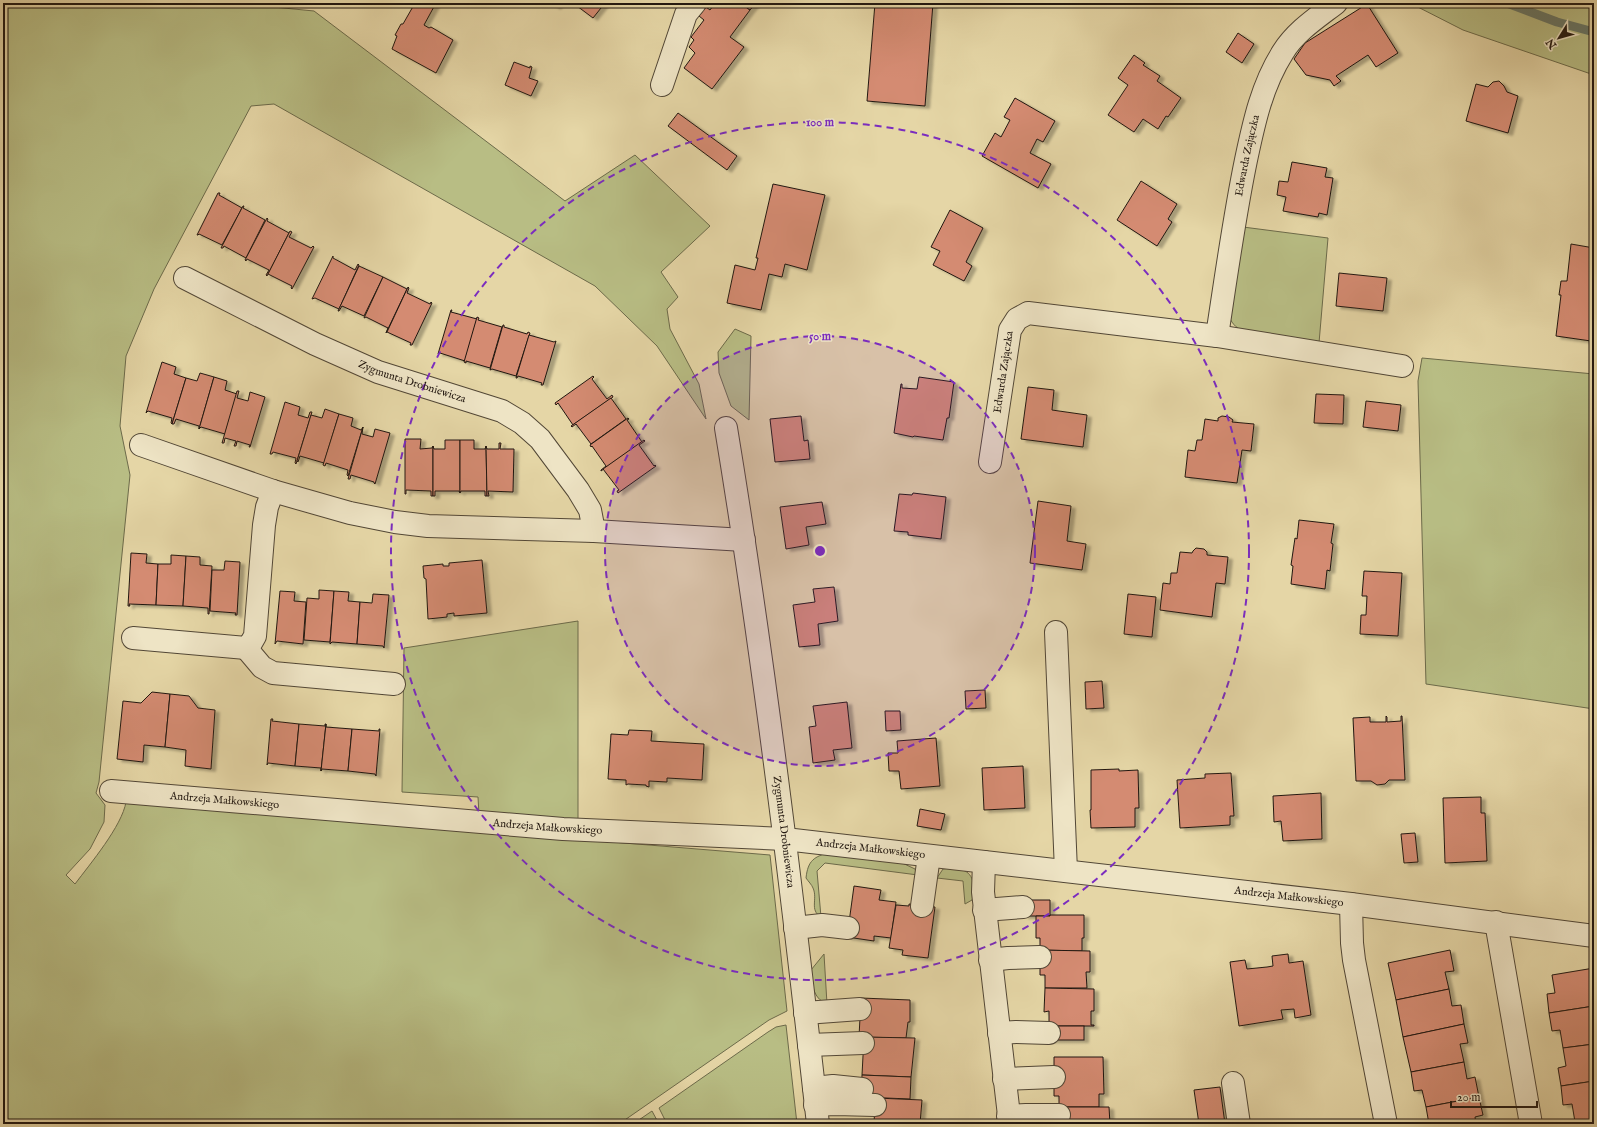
<svg xmlns="http://www.w3.org/2000/svg" width="1597" height="1127" font-family="'IM FELL English',serif">
<defs>
<filter id="shadow"><feDropShadow dx="4.5" dy="2.5" stdDeviation="1" flood-color="#0004"/></filter>
</defs>
<rect width="100%" height="100%" fill="#e5d6a6"/>
<filter id="stains"><feTurbulence type="fractalNoise" baseFrequency=".005" numOctaves="4"/><feColorMatrix values="0 0 0 0 .2 0 0 0 0 .09 0 0 0 0 .02 0 0 0 .5 -.17"/></filter>
<radialGradient id="worn" r=".72"><stop offset=".6" stop-color="#630" stop-opacity="0"/><stop offset="1" stop-color="#630" stop-opacity=".3"/></radialGradient>
<g fill="#b8bd84" stroke="#6c6a4a">
<path d="M3,3H233L314,11L565,201L635,155L710,226L661,272L678,297L667,309L670,329L699,384L706,419L657,346L595,286L274,104L251,106L154,289L126,356L120,426L130,475L99,782L96,793L105,805L104,822L90,849L66,875L75,884C90,864 122,826 126,802L770,855L787,1011L769,1020L619,1124H3Z"/>
<path d="M1410,3H1594V75L1463,30Z"/>
<path d="M1243,227L1328,238L1319,343L1244,332C1235,327 1231,323 1228,313Z"/>
<path d="M735,329L751,336L749,420L731,406L719,373L718,352Z"/>
<path d="M1422,358L1594,374V709L1426,684L1418,381Z"/>
<path d="M578,621V823L479,815L478,797L402,792L404,648Z"/>
<path d="M830,852L896,860L915,869L918,875L825,863L817,871L821,917C809,910 818,899 813,888C812,885 808,881 806,878C808,860 814,857 830,852Z"/>
<path d="M950,868C971,869 973,876 975,895L972,900L965,904L963,881L937,878L943,869Z"/>
<path d="M824,954L827,1004C812,998 812,983 811,970Z"/>
<path d="M786,1025L797,1124H667L659,1108L768,1032L776,1027Z"/>
<path d="M652,1111L659,1124H633Z"/>
</g>
<g fill="none" stroke-linecap="round" stroke-linejoin="round">
<path stroke="#677869" stroke-width="9" d="M1507,3L1557,22L1594,32"/>
</g>
<g fill="#d48b72" stroke="#211710" filter="url(#shadow)">
<path d="M415,3H436L424,25L429,28L431,27L453,40L436,73L392,49L397,36L395,35L401,24H403Z"/>
<path d="M551,3H560L556,7Z"/>
<path d="M573,3H605L593,18Z"/>
<path d="M715,3H740L750,10L730,37L744,47L712,89L684,68L695,53L689,47L694,40L691,37L704,20L699,16L706,7L710,10Z"/>
<path d="M740,3H756L750,10Z"/>
<path d="M875,3H933L925,106L867,101Z"/>
<path d="M1367,4L1398,53L1376,67L1368,55L1336,76L1341,81L1334,86L1330,80L1306,75L1294,59L1305,43Z"/>
<path d="M1238,33L1254,44L1242,63L1226,52Z"/>
<path d="M1134,55L1145,63L1143,65L1160,76L1157,81L1181,98L1168,117L1166,116L1158,129L1143,119L1134,132L1108,115L1128,85L1118,78Z"/>
<path d="M514,62L530,68V66L532,67L529,78L538,81L531,96L505,85Z"/>
<path d="M1499,81L1504,86L1507,92L1518,96L1508,133L1466,121L1476,84L1488,87L1493,82Z"/>
<path d="M1015,98L1055,121L1043,142L1037,139L1030,153L1051,164L1038,188L982,156L995,133L1001,137L1010,120L1004,117Z"/>
<path d="M678,113L737,156L727,170L668,126Z"/>
<path d="M1292,162L1327,168L1325,177L1333,178L1327,215L1319,213L1318,217L1283,211L1286,197L1277,195L1279,181L1288,182Z"/>
<path d="M1141,181L1177,204L1168,219L1172,222L1157,246L1117,220Z"/>
<path d="M773,184L825,195L807,270L785,264L782,277L769,274L761,310L727,303L735,265L755,270L758,258H756Z"/>
<path d="M218,193H220L219,195L242,208L222,245L199,234L198,235H197Z"/>
<path d="M243,206H244L243,208L265,220L246,258L224,246L223,248H221Z"/>
<path d="M950,210L983,228L966,262L972,266L964,281L933,265L940,251L931,247Z"/>
<path d="M267,218L268,219L267,221L289,233L267,276L266,275L269,270L247,259L246,261L245,260Z"/>
<path d="M290,231L292,232L289,237L311,248L313,246L314,247L292,289L291,288L292,286L268,274Z"/>
<path d="M1571,244L1594,248V321L1591,341L1556,336L1561,295H1559L1561,281H1567Z"/>
<path d="M333,256V258L355,270L358,264L359,265L339,309L315,298L312,299Z"/>
<path d="M359,266L383,277L364,316L342,306L339,311H338Z"/>
<path d="M1339,273L1387,278L1383,311L1336,306Z"/>
<path d="M383,277L407,289L386,333L388,328L366,317L364,318Z"/>
<path d="M408,287L409,288L407,293L430,304L431,302L432,303L412,345H410L411,343L387,332Z"/>
<path d="M451,310H452L451,312L477,319L465,361L440,353L438,354Z"/>
<path d="M477,317L479,318L478,320L502,327L490,368L466,361V363L464,362Z"/>
<path d="M503,325H504V327L527,334L528,332L530,333L516,376L492,369L490,370Z"/>
<path d="M529,335L554,342L556,341L543,385H541L542,383L518,376L517,378H516Z"/>
<path d="M162,362L176,367L174,374L186,378L172,424L171,423L172,418L148,411L146,413Z"/>
<path d="M200,373L214,377L199,429V426L176,419L174,424H172L186,378L197,381Z"/>
<path d="M593,376L594,377L592,379L607,399L612,395L613,397L573,425L558,403L556,405L555,403Z"/>
<path d="M214,377L227,381L225,390L237,394L225,434L201,427L199,429Z"/>
<path d="M919,377L954,382L949,418H947L943,440L914,436L913,437L894,433L901,384H902V388L917,389Z"/>
<path d="M1028,387L1054,390L1052,410L1087,415L1083,447L1021,439Z"/>
<path d="M237,391H239L237,398L248,401L250,392L265,397L250,447H249L250,445L237,441L236,446H234L236,441L225,438L224,443H222Z"/>
<path d="M1316,394L1344,395L1343,424L1314,423Z"/>
<path d="M611,398L626,419L591,444L576,424L572,427L571,426Z"/>
<path d="M1366,401L1401,405L1398,431L1363,427Z"/>
<path d="M285,402L300,407L298,415L308,418L310,412H312L296,464L295,463L296,458L273,452L272,454H270Z"/>
<path d="M325,409L339,414L324,463L300,456L298,462L297,461L311,415L322,418Z"/>
<path d="M339,414L353,418L351,426L361,430L363,427L348,476L347,475L348,470L326,463L325,466L323,465Z"/>
<path d="M801,416L804,441L808,440L810,459L775,462L770,419Z"/>
<path d="M1222,416L1229,417L1233,420L1232,422L1254,424L1251,451L1242,450L1237,483L1185,477L1188,450L1195,451L1197,440H1202L1205,419L1218,421V418Z"/>
<path d="M628,418L629,419L627,420L642,442L601,471V470L606,466L592,446L591,447L590,445Z"/>
<path d="M363,427L362,434L373,437L375,429L390,433L375,484L374,483V482L351,475L350,479H348Z"/>
<path d="M405,439H421L420,449L432,448L433,446V496H431V491L406,490V494H405Z"/>
<path d="M445,440H460V493L459,491H435V496H433V446L434,449H445Z"/>
<path d="M460,440H474V449H485L486,446L487,496H485V491H461L460,493Z"/>
<path d="M644,440L645,441L639,445L654,466L655,465L656,466L618,493L617,491L619,490L603,469Z"/>
<path d="M499,443H501L500,449H514L513,492L488,491L489,496H487L486,446L487,449H499Z"/>
<path d="M913,493L946,497L941,539L908,535V532L894,531L899,494L912,495Z"/>
<path d="M1038,501L1071,506L1067,541L1086,544L1082,570L1030,563Z"/>
<path d="M822,502L826,524L806,527L809,545L786,549L780,507Z"/>
<path d="M1299,520L1334,524L1331,543L1333,544L1330,571L1327,570L1325,589L1291,584L1293,566L1291,565L1295,538L1297,539Z"/>
<path d="M1196,548L1204,549L1207,552V555L1228,557L1225,584L1216,583L1212,617L1160,610L1163,583L1170,584L1171,573H1177L1180,552L1192,553L1193,551Z"/>
<path d="M131,553L147,554L146,563L158,564L156,605L129,604L130,606H128Z"/>
<path d="M171,555L186,556L183,606L156,605L158,564H171Z"/>
<path d="M186,556L200,557V565L212,566L209,614H208V608L183,606Z"/>
<path d="M482,560L487,613L454,616V613L447,614V617L428,619L426,579L424,578L423,566L443,564V566H449V563Z"/>
<path d="M225,561L240,562L237,615H235L236,613L210,611L212,570H224Z"/>
<path d="M1364,571L1402,573L1398,636L1360,634L1361,615H1366L1367,596H1362Z"/>
<path d="M834,587L838,621L818,624L820,645L799,647L793,605L815,602L813,589Z"/>
<path d="M319,590L334,591L330,642L304,640L307,598L319,599Z"/>
<path d="M280,591L295,592L294,601L306,602L303,644L277,641L275,644Z"/>
<path d="M334,591L349,592L348,601L360,602L357,644L332,642L330,644Z"/>
<path d="M373,594L389,595L384,648L383,646L357,644L360,602L372,603Z"/>
<path d="M1128,594L1156,597L1152,637L1124,634Z"/>
<path d="M1102,681L1104,708L1086,709L1085,682Z"/>
<path d="M985,690L986,708L966,709L965,691Z"/>
<path d="M152,692L170,694L165,747L144,745L143,762L117,759L123,701L141,703Z"/>
<path d="M170,694L189,696L198,708L215,710L211,769L185,766L186,750L165,747Z"/>
<path d="M847,702L852,748L833,750L835,760L813,763L809,727L816,726L813,706Z"/>
<path d="M885,711H900L901,730L886,731Z"/>
<path d="M1386,716L1387,717V722L1401,721V716H1402L1405,780H1389L1385,784L1377,785L1371,781H1356L1353,718L1370,717V722H1386Z"/>
<path d="M271,719H273L272,721L299,724L295,766L268,763L267,765Z"/>
<path d="M299,724L325,726V724H326L321,771V768L295,766Z"/>
<path d="M326,724V727L352,729L348,771L322,769L321,771Z"/>
<path d="M352,729L379,731V729H380L376,776L375,774L348,771Z"/>
<path d="M629,730L652,731L651,741L704,744L702,780L667,778V782L649,781V787L646,786V785L628,784L626,785V780L608,779L611,734L628,735Z"/>
<path d="M936,738L940,786L901,789L899,771H889L888,753H898L897,741Z"/>
<path d="M1023,766L1025,808L984,810L982,768Z"/>
<path d="M1119,769V771L1138,770L1139,808H1135V827L1091,828L1090,810H1091V770Z"/>
<path d="M1231,773L1234,816H1230V825L1180,828L1177,780L1205,778V774Z"/>
<path d="M1321,793L1322,839L1283,841L1281,821L1274,822L1273,796Z"/>
<path d="M1481,797V813H1485L1487,861L1445,863L1443,798Z"/>
<path d="M920,809L945,814L941,830L917,826Z"/>
<path d="M1415,833L1418,862L1404,863L1401,834Z"/>
<path d="M854,886L881,890L879,900L896,902L891,938L874,936V941L847,937Z"/>
<path d="M1023,900H1050V916H1024Z"/>
<path d="M909,904L935,907L928,958L902,955L903,950L889,948L896,905L909,906Z"/>
<path d="M1050,915H1084V938H1082V951L1040,950V938H1036V916H1050Z"/>
<path d="M1040,950L1090,951V972H1086L1087,988H1045V975H1040Z"/>
<path d="M1450,950L1454,971L1445,972L1449,989L1396,1000L1388,963Z"/>
<path d="M1288,954L1289,963L1303,961L1311,1015L1295,1018L1294,1009L1281,1010L1283,1019L1239,1026L1230,962L1245,960L1247,969L1267,967L1273,966L1272,956Z"/>
<path d="M1594,968V1006L1549,1013L1547,994L1555,993L1552,975Z"/>
<path d="M1045,988L1094,989V1011H1091V1025H1094V1026H1049V1011L1044,1012Z"/>
<path d="M1449,989L1452,1006L1461,1005L1464,1024L1403,1037L1396,1000Z"/>
<path d="M861,998L910,1000V1022H908L906,1038L859,1037Z"/>
<path d="M1594,1006V1044L1563,1048L1560,1030L1552,1031L1549,1013Z"/>
<path d="M1464,1024L1468,1043L1460,1044L1464,1062L1411,1072L1403,1037Z"/>
<rect x="1049" y="1026" width="35" height="14"/>
<path d="M864,1037L915,1038L911,1077L862,1075Z"/>
<path d="M1594,1044V1081L1561,1086L1558,1068L1566,1066L1563,1048Z"/>
<path d="M1054,1057H1103L1104,1094H1099V1107H1059V1096H1054Z"/>
<path d="M1464,1062L1467,1079L1475,1077L1479,1097L1426,1107L1422,1090L1414,1091L1411,1072Z"/>
<path d="M862,1075L911,1077L910,1099L861,1097Z"/>
<path d="M1594,1081V1119L1575,1122L1572,1104L1563,1105L1561,1086Z"/>
<path d="M1220,1087L1225,1124H1199L1194,1090Z"/>
<path d="M1479,1097L1483,1115L1475,1117L1476,1124H1429L1426,1107Z"/>
<path d="M876,1098L922,1100L920,1124L874,1121Z"/>
<path d="M1059,1107H1109L1110,1124H1059Z"/>
<path d="M1594,1119V1124H1575V1122Z"/>
<path d="M874,1121L920,1124H874Z"/>
</g>
<g fill="none" stroke-linecap="round" stroke-linejoin="round">
<g stroke="#524736" stroke-width="24">
<g id="minor">
<path d="M662,85L686,14L695,3"/>
<path id="s1" d="M185,278L315,344L378,372L502,411L522,423L540,439L578,490L590,510L594,531"/>
<path id="s2" d="M1217,336C1226,277 1234,218 1246,160C1254,122 1262,85 1283,52C1296,31 1318,17 1336,3"/>
<path id="s3" d="M726,428C764,659 792,891 818,1124"/>
<path d="M141,445L273,491L350,513L395,522L428,526L594,531L744,540"/>
<path id="s4" d="M990,462L1010,330L1017,319L1028,313L1217,336L1402,366"/>
<path d="M1056,632L1066,871"/>
<path d="M133,638L246,648L251,643L255,636L264,525L267,507L273,491"/>
<path d="M246,648L262,667L273,673L394,684"/>
<path id="s5" d="M111,791L563,829L785,839L1351,904L1594,936"/>
<path d="M984,862L983,892L1010,1124"/>
<path d="M1351,904L1352,943L1354,960L1386,1124"/>
<path d="M922,906L929,856"/>
<path d="M984,910L1023,907"/>
<path d="M1496,922L1531,1124"/>
<path d="M795,928L822,925L848,928"/>
<path d="M990,960L1008,958L1040,957"/>
<path d="M805,1013L860,1009"/>
<path d="M999,1033L1016,1032L1049,1033"/>
<path d="M809,1045L863,1043"/>
<path d="M1004,1079L1054,1077"/>
<path d="M1233,1083L1239,1124"/>
<path d="M814,1088L833,1086L862,1089"/>
<path d="M815,1105L835,1104L875,1105"/>
<path d="M1008,1116L1026,1115H1059"/>
</g>
</g>
<use href="#minor" stroke="#eee4c5" stroke-width="22"/>
</g>
<circle cx="820" cy="551" r="215" fill="#7b2cbf" fill-opacity=".12"/>
<g fill="none" stroke="#7b2cbf" stroke-width="2" stroke-dasharray="7 5">
<circle cx="820" cy="551" r="215"/>
<circle cx="820" cy="551" r="429"/>
</g>
<g text-anchor="middle" dominant-baseline="central" stroke-width="3" stroke-linejoin="round" paint-order="stroke">
<g font-size="11" fill="#211710" stroke="#eee4c5">
<text stroke="none"><textPath href="#s2" startOffset="183">Edwarda Zajączka</textPath></text>
<text stroke="none"><textPath href="#s4" startOffset="91">Edwarda Zajączka</textPath></text>
<text stroke="none"><textPath href="#s1" startOffset="250">Zygmunta Drobniewicza</textPath></text>
<text stroke="none"><textPath href="#s5" startOffset="114">Andrzeja Małkowskiego</textPath></text>
<text stroke="none"><textPath href="#s5" startOffset="438">Andrzeja Małkowskiego</textPath></text>
<text stroke="none"><textPath href="#s3" startOffset="408">Zygmunta Drobniewicza</textPath></text>
<text stroke="none"><textPath href="#s5" startOffset="762">Andrzeja Małkowskiego</textPath></text>
<text stroke="none"><textPath href="#s5" startOffset="1183">Andrzeja Małkowskiego</textPath></text>
</g>
</g>
<circle cx="820" cy="551" r="6" fill="#7b2cbf" stroke="#eee4c5" stroke-width="2"/>
<g font-size="12" text-anchor="middle" font-weight="bold" fill="#7b2cbf" stroke="#eee4c5" stroke-width="3" stroke-linejoin="round" paint-order="stroke">
<text x="820" y="126">100 m</text>
<text x="820" y="340">50 m</text>
</g>
<rect width="1597" height="1127" fill="none" stroke="#e5d6a6" stroke-width="16"/>
<rect x="4" y="4" width="1589" height="1119" fill="none" stroke="#211710" stroke-width="2"/>
<rect x="8" y="8" width="1581" height="1111" fill="none" stroke="#211710"/>
<g transform="translate(1559 38) rotate(233)" stroke="#eee4c5" stroke-width="3" paint-order="stroke">
<path d="M0-3L7 15L0 10L-7 15Z" fill="#211710"/>
<text y="-6" font-size="11" font-weight="bold" text-anchor="middle" fill="#211710">N</text>
</g>
<path d="M1451 1101v6h86v-6" fill="none" stroke="#211710" stroke-width="2"/>
<text x="1457" y="1101" font-size="12" fill="#211710" stroke="#eee4c5" stroke-width="3" paint-order="stroke">20 m</text>
<rect width="100%" height="100%" filter="url(#stains)"/>
<rect width="100%" height="100%" fill="url(#worn)"/>
</svg>
